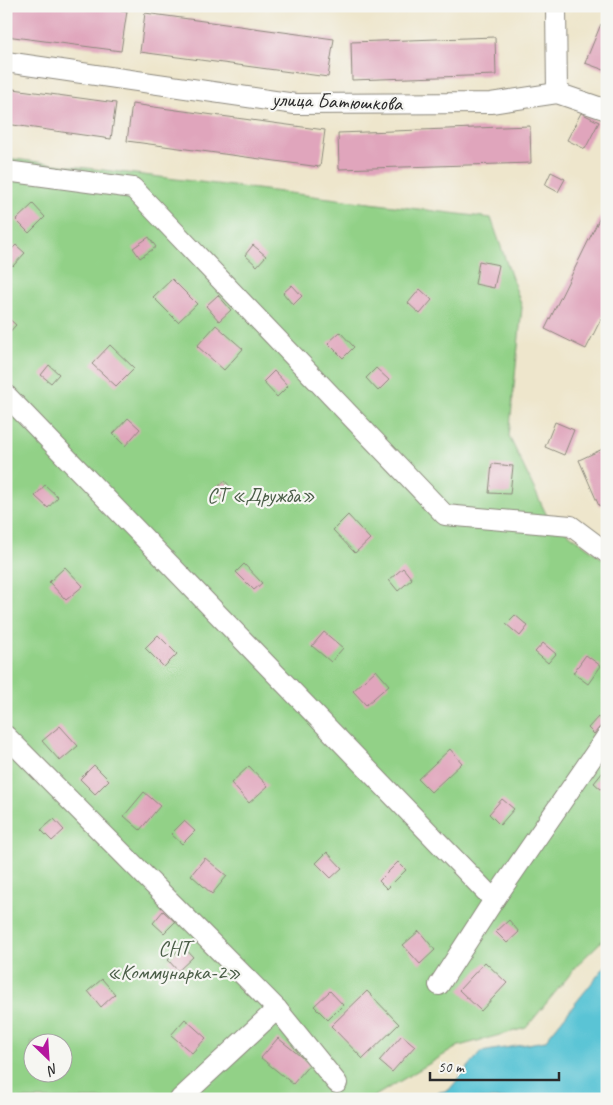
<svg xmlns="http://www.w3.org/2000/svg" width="613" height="1105" font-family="Caveat,sans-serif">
<rect width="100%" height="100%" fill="#f6f6f2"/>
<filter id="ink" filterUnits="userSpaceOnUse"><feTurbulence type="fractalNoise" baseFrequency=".02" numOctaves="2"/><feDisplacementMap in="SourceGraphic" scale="10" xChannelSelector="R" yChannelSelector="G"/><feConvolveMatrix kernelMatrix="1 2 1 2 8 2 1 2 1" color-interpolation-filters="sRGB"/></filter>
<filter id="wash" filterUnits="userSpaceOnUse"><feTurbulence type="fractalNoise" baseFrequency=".0096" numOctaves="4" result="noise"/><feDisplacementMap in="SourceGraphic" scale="20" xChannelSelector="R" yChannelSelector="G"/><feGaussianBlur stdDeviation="1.12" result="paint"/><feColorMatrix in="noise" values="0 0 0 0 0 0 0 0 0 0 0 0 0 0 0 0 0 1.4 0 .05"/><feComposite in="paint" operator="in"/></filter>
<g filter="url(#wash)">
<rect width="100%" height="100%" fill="#eee6cc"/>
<path fill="#92d187" stroke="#5e7e59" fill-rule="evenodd" d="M6,158L491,218L522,307L509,436L548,518L607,562V936L581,961L526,1028L459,1046L370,1099H6ZM32,1042H62V1072H32Z"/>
<path fill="#5ac4d5" stroke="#427880" d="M607,964V1099H412L449,1090L481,1052L545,1041Z"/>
<g id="blocks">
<g fill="#e0a5bc">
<path d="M6,6H90L127,11L121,51L6,36Z"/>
<path d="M145,13L334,39L328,77L140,52Z"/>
<path d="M601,24L607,27V71L585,63Z"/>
<path d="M495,37L496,75L352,80L351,42Z"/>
<path d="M6,88L116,103L111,139L6,124Z"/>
<path d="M132,104L325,130L320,167L127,141Z"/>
<path d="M581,113L599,122L585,149L567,140Z"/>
<path d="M530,126L531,163L339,169L338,133Z"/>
<path d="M551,172L565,179L558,192L545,185Z"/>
<path d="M607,203V307L586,349L545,329Z"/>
<path d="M33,204L45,217L29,233L16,220Z"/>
<path d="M149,237L156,247L140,258L133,248Z"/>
<path d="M16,245L25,253L13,266L6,259V255Z"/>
<path d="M253,245L266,256L257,266L245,255Z"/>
<path d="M479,261L499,265L494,288L475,284Z"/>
<path d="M172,279L197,304L178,322L153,297Z"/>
<path d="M292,285L302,296L293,305L283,293Z"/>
<path d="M420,289L432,300L420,314L408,303Z"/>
<path d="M218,295L231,310L219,321L206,306Z"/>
<path d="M6,316L16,325L6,336Z"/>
<path d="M216,325L243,349L224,370L197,346Z"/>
<path d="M340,332L354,347L343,358L328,343Z"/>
<path d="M110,345L134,368L116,386L92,364Z"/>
<path d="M49,365L59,374L51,383L41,375Z"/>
<path d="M376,368L389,380L378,391L366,378Z"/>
<path d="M274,371L288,386L277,397L263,382Z"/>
<path d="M128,418L140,429L125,446L113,434Z"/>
<path d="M555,422L574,430L564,455L545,447Z"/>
<path d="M607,447V502L599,506L579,460Z"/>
<path d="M492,464L513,466L510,494L489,493Z"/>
<path d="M225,481L232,489L222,497L215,489Z"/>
<path d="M45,485L58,497L48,508L35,496Z"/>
<path d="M348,515L370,539L355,553L333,530Z"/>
<path d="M244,564L262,583L254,590L236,572Z"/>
<path d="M65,567L83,586L66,600L49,582Z"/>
<path d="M403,568L412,579L398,591L389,580Z"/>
<path d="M515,615L528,626L520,636L506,624Z"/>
<path d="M324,632L343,648L331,662L312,646Z"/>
<path d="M158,635L177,654L164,667L145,648Z"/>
<path d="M543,643L556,654L548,663L535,652Z"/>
<path d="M586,655L601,666L588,684L573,673Z"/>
<path d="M376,670L389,685L366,705L353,691Z"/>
<path d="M598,717L604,722L594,734L588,728Z"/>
<path d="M60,726L78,746L60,761L42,741Z"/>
<path d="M450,749L462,763L431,792L418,779Z"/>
<path d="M94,765L109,780L95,794L80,779Z"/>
<path d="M249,766L268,786L249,803L231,783Z"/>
<path d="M607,767V784L602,790L594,783Z"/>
<path d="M144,792L160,806L140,830L124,816Z"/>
<path d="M502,799L514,809L500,825L489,814Z"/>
<path d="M54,819L64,830L52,841L41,830Z"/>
<path d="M184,821L195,831L182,844L171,834Z"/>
<path d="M327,852L342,868L331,878L316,863Z"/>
<path d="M205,858L227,876L212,894L191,875Z"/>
<path d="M398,862L406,870L387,889L379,881Z"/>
<path d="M163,911L175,922L164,933L153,923Z"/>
<path d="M509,920L519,932L507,943L496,932Z"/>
<path d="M419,931L435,950L420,964L403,945Z"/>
<path d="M183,946L193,957L178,971L168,960Z"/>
<path d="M485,962L507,983L481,1011L459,990Z"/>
<path d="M102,979L115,994L101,1007L88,991Z"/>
<path d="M330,991L343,1005L328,1020L314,1006Z"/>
<path d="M367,991L399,1024L363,1059L331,1026Z"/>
<path d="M185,1019L206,1038L192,1053L171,1035Z"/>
<path d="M402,1035L415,1046L392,1072L379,1061Z"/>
<path d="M278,1038L310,1064L293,1084L261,1058Z"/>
</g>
</g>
</g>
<g filter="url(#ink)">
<use href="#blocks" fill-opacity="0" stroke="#8c887c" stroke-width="1"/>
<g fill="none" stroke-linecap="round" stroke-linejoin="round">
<g stroke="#8c887c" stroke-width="22">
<g id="minor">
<path d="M556,6L557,93"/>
<path d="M6,62L295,104L491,103L557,93L607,110"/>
<path d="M6,171L133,188L445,515L571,526L607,553"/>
<path d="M6,395L494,900"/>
<path d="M6,736L277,1009L337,1083"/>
<path d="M439,985L494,900L607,736"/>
<path d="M180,1099L277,1009"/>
</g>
</g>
<use href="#minor" stroke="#fff" stroke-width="20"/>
</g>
</g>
<g text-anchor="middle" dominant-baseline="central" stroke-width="4.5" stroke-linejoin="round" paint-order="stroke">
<g font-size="21" fill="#2b2b2b" stroke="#f6f6f2">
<text transform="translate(337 101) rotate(2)">улица Батюшкова</text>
</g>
<g font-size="21" fill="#4a5d47" stroke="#f6f6f2">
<text x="261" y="495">СТ «Дружба»</text>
<text x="174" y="948">СНТ<tspan x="174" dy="24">«Коммунарка-2»</tspan></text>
</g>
</g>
<rect width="613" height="1105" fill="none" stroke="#f6f6f2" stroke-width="25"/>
<g transform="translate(48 1058) rotate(155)"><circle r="24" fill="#f6f6f2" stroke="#a5a5a2"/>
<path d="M0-4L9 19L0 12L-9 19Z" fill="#b5179e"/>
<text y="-8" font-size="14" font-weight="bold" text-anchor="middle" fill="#2b2b2b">N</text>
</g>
<path d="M430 1072v8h129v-8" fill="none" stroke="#2b2b2b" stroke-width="2.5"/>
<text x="438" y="1072" font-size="15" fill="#2b2b2b" stroke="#f6f6f2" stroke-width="4" paint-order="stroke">50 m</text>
</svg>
